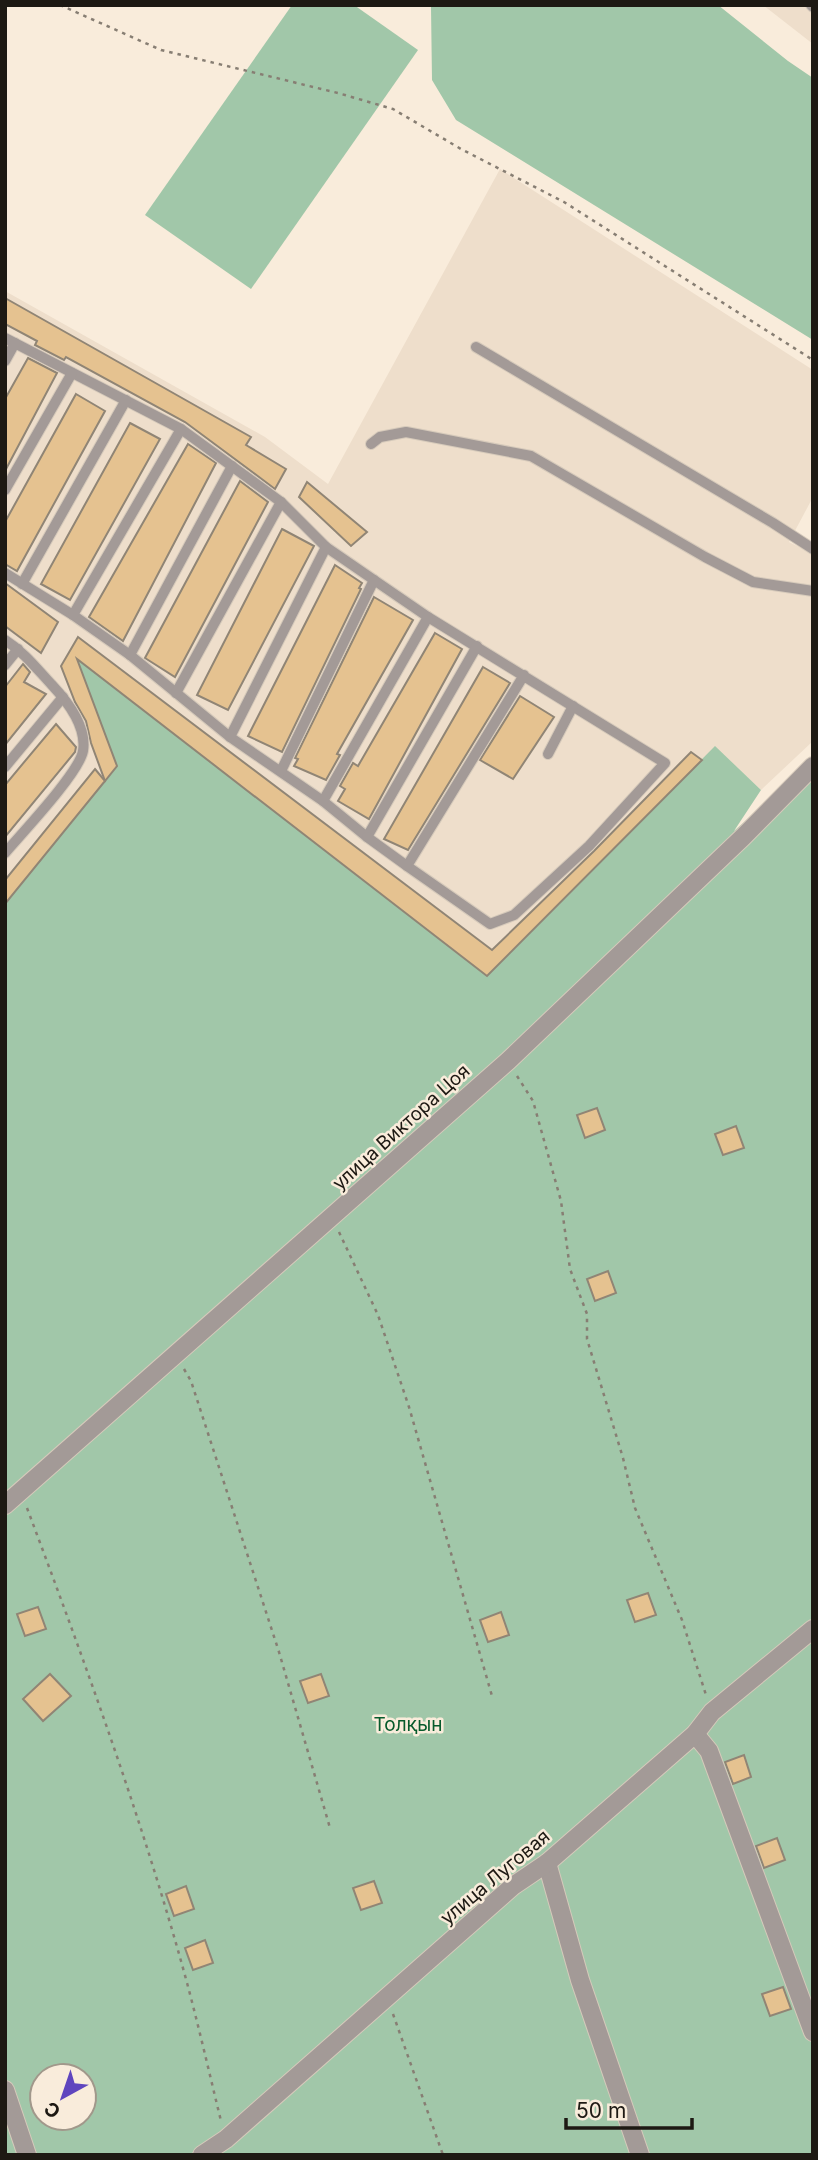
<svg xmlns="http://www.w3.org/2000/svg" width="818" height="2160" font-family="Inter,sans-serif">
<rect width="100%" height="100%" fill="#f9ecdb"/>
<g fill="#eedecb">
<path d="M763,5H813V44Z"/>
<path d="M500,169L813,370V497L789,542L813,554V741L761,790L715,747L487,976L78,661L117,766L5,904V291L265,437L328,484Z"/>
</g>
<g fill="#a1c7a9" fill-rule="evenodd">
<path d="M292,5H354L418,50L251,289L145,215Z"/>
<path d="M428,5H718L788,61L813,78V340L456,120L432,80L431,7Z"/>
<path d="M77,659L487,976L715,746L761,790L734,831L813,762V2155H5V904L117,766ZM42,2076H84V2118H42Z"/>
</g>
<g fill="#e5c290" stroke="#908575" stroke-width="2">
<path d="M5,298L251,437L246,445L286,469L275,489L185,422L66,357L64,360L35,345L37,341L5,324Z"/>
<path d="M28,358L57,373L5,471V399Z"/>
<path d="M76,394L105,411L17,571L5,564V522Z"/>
<path d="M130,423L160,439L70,600L41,584Z"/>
<path d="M188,444L216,463L123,641L89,617Z"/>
<path d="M240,481L268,502L175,677L145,658Z"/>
<path d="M307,482L367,532L351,546L299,497Z"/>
<path d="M282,529L314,546L228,710L197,695Z"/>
<path d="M335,565L362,583L359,588L361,589L282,752L248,736Z"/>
<path d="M5,583L58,622L41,653L5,626Z"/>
<path d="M374,597L413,620L337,754L340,755L326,780L294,766L298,759L295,758Z"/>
<path d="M435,633L462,649L369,819L338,801L345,789L340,786L353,763L358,766Z"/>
<path d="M78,637L492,950L594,851L691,752L702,760L487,976L77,659L117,766L105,781L91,743L86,721L75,702L61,666Z"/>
<path d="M23,664L30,672L24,682L46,694L5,745V687Z"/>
<path d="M483,667L510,683L408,850L384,839Z"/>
<path d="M520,696L554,717L513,779L480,760Z"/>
<path d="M56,724L76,747L75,752L5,837V785Z"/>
<path d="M95,769L105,781L5,904V880Z"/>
<path d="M597,1108L605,1130L585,1138L577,1115Z"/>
<path d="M736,1126L744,1148L723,1155L715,1134Z"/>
<path d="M608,1271L616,1293L595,1301L587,1279Z"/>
<path d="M648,1593L656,1615L635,1622L627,1600Z"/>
<path d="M38,1607L46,1629L25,1636L17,1614Z"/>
<path d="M501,1612L509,1635L488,1642L480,1620Z"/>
<path d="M50,1674L71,1696L43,1721L23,1699Z"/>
<path d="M321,1674L329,1696L308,1703L300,1681Z"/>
<path d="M744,1755L751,1777L733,1784L725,1762Z"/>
<path d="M777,1838L785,1860L764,1868L756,1846Z"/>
<path d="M374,1881L382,1903L361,1910L353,1888Z"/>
<path d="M186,1886L194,1909L174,1916L166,1894Z"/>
<path d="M205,1940L213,1963L193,1970L185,1948Z"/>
<path d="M783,1987L791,2009L770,2016L762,1994Z"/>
</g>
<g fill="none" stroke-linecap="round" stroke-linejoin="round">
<g stroke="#d6cabb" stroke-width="12">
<g id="lane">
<path d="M811,5L813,7"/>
<path d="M5,338L181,429L281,502L326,547L374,580L428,617L665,763L589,846L514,915L490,924L407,866L524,675"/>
<path d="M476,347L773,523L813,549"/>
<path d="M5,361L15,343"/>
<path d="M371,444L380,437L406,432L531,456L705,557L753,582L813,591"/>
<path d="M5,490L72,373"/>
<path d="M5,573L73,615L130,655L230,737L323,801L367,837L477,646"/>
<path d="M22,584L126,400"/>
<path d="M73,615L181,429"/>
<path d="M5,640C24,652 37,669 52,685C67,701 87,727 83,751C79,773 22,833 5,853"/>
<path d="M130,655L232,466"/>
<path d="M5,665L18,649"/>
<path d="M176,693L281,502"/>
<path d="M230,737L326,547"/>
<path d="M548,754L573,706"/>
<path d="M5,767L63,697"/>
<path d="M281,771L374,580"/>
<path d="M323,801L428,617"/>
<path d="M367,837L407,866"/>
</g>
</g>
<g stroke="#d6cabb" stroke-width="20">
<g id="street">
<path d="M5,1505L508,1061L743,837L813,766"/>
<path d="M695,1734L709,1751L813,2032"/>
<path d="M547,1863L580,1980L640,2155"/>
<path d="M5,2090L27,2155"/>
<path d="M202,2155L226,2139L513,1886L547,1863L695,1734L712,1712L813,1629"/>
</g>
</g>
<g stroke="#877e73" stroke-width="2.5" stroke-dasharray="3.5 5" stroke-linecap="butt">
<path d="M60,5L161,50L338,93L393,109L461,149L564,202L813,360"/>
<path d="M517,1076L533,1101L561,1201L570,1269L587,1314V1339L623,1458L635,1508L682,1620L706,1695"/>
<path d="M339,1232L378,1315L409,1407L492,1696"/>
<path d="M184,1369L191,1381L279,1652L330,1828"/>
<path d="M27,1508C83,1657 138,1808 181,1961C196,2014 208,2068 221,2121"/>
<path d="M393,2014L443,2155"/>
</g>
<use href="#lane" stroke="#a39a97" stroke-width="10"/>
<use href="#street" stroke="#a39a97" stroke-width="18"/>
</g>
<g text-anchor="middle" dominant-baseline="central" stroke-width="5" stroke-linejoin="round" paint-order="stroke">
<g font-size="19" fill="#1d1913" stroke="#f9ecdb">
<text transform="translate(401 1127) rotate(-42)">улица Виктора Цоя</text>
<text transform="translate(495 1877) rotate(-40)">улица Луговая</text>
</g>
<g font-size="19" fill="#075b2c" stroke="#f9ecdb">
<text x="408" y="1724">Толқын</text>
</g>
</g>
<rect width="818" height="2160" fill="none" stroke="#1d1913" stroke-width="14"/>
<g transform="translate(63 2097) rotate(220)"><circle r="33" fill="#f9ecdb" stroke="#a1988b" stroke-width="2"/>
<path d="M0-5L12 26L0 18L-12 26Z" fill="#5f45be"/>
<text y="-10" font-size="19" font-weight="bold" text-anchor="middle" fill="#1d1913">С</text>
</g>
<path d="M566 2118v10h126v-10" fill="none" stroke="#1d1913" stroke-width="3.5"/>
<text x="576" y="2118" font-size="21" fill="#1d1913" stroke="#f9ecdb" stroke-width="5" paint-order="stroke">50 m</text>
</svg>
